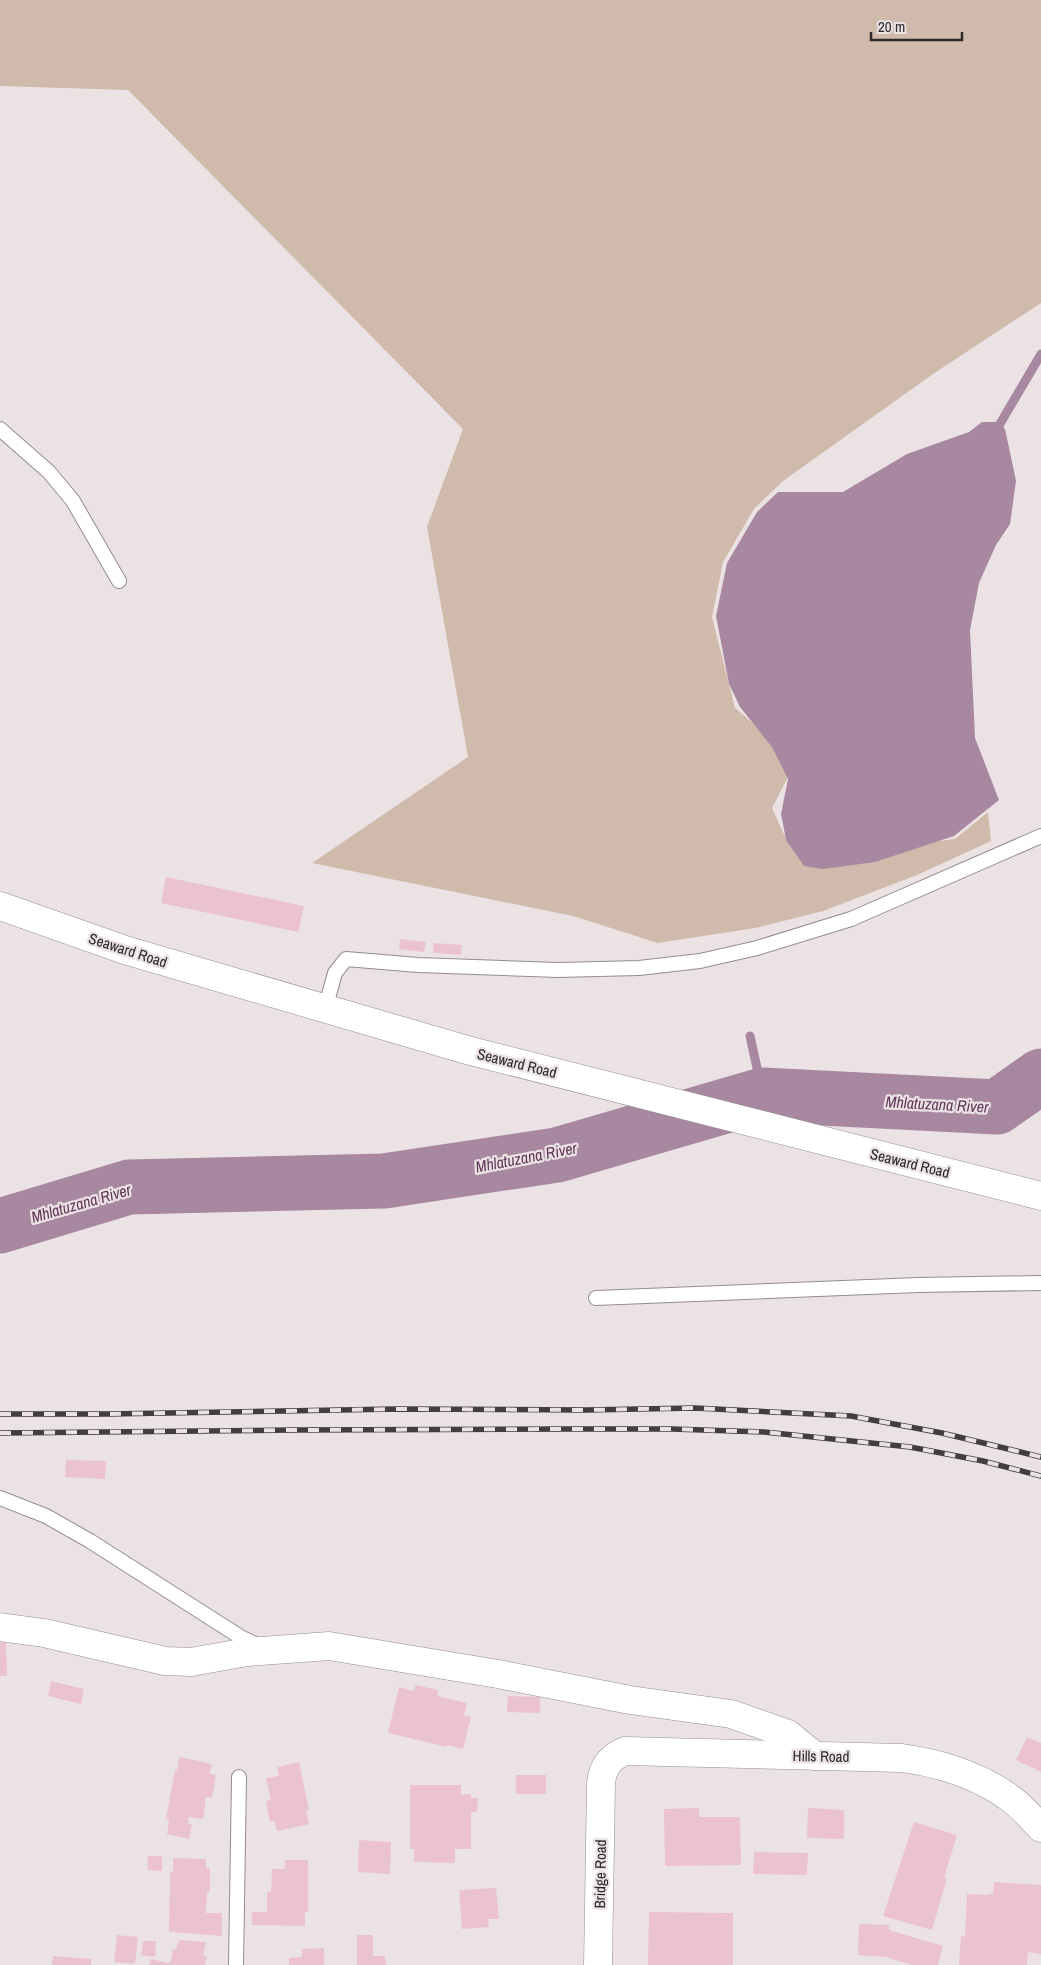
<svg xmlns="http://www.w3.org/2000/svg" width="1041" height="1965" font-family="'Archivo Narrow',sans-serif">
<rect width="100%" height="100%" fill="#ebe3e3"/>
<path fill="#cfbaac" d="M0,0H1041V303L933,374L783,481L754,509L723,562L712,617L735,708L777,744L789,775L772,808L786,839L815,856L955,839L988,812L991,841L917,875L823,911L755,928L658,943L573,916L312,863L468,757L427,527L463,429L128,90L0,86Z"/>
<path fill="#a788a0" d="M982,422H999L1005,429L1016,481L1010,524L996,545L979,583L970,630L975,738L999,800L954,836L875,862L823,869L804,866L786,840L781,814L788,779L772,747L740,707L729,684L716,616L727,563L757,512L778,492H843L907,454L969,432Z"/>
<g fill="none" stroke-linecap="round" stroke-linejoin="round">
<g stroke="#a788a0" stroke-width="9">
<path d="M994,434L1041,354"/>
<path d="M750,1036L763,1095"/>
</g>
<path stroke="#a788a0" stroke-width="55" d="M0,1226L129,1187L384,1181L557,1155L763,1095L997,1107L1041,1076"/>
</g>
<g fill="#ebc2d0">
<path d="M166,877L304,906L298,932L161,903Z"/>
<path d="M400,939L426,942L424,952L399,949Z"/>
<path d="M434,943L462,945L461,955L433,953Z"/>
<path d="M66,1460L106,1461L105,1479L65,1477Z"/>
<path d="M0,1640H6L7,1676H0Z"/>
<path d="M51,1681L84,1689L81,1704L48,1696Z"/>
<path d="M415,1685L438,1690L437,1696L467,1703L464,1715L471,1717L463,1749L447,1745V1747L388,1733L399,1687L414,1691Z"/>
<path d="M508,1696L540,1697V1713L507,1712Z"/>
<path d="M1027,1737L1041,1743V1772L1016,1760Z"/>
<path d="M179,1757L212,1764L210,1774L216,1775L212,1798L206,1797L203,1819L189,1817L188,1824H192L189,1839L167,1834L169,1820L166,1819L175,1770L177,1771Z"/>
<path d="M299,1762L309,1810L306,1811L309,1824L277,1831L274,1821L270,1822L266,1801L271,1800L266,1778L279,1776L277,1767Z"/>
<rect x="516" y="1775" width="30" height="19"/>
<path d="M410,1785H461V1795L471,1794V1798H478L477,1812H471V1849H455V1863L414,1862V1849H410Z"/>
<path d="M699,1808V1817H740L741,1865L665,1866L664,1809Z"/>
<path d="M808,1808L844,1810V1839L807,1838Z"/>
<path d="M914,1822L957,1835L944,1878H947L932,1930L883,1916Z"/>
<path d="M359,1840L391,1842L390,1874L358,1872Z"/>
<path d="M754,1852L808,1853L807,1875L753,1874Z"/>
<path d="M148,1856H162V1871L147,1870Z"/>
<path d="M173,1858L206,1859V1868H210V1892H207L206,1913H222V1936L169,1932L170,1871L173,1872Z"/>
<path d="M285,1860H308V1912H305V1926L252,1925V1912H267V1892H271L272,1869H285Z"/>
<path d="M994,1882L1041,1885V1954L1028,1952L1027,1965H959L961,1936L965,1937L967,1894L988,1895L989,1894H993Z"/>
<path d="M496,1888L499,1919H488L489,1927L462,1929L459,1890Z"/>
<path d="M649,1912L733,1913V1965H648Z"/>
<path d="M859,1924L889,1925V1930L943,1946L938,1965H912L886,1957L858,1955Z"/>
<path d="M117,1935L138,1937L135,1964L114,1962Z"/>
<path d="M357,1935H373V1956H385L386,1965H357Z"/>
<path d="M179,1940L206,1942L203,1955L207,1956L205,1965H149L151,1959L168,1963L171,1961L173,1949L176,1950Z"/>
<path d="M143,1941H156L155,1957L141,1955Z"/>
<path d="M324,1948V1965H289V1958L302,1957V1949Z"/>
<path d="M53,1956L92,1959L91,1965H52Z"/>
</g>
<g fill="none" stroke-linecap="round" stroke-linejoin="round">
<g stroke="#958d8d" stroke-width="16">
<g id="service">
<path d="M0,429L49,472L73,501L119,581"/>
<path d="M325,1009L335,973L346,959L418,965L558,970L639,968L700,961L757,948L851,919L1041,836"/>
<path d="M596,1298L918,1285L1041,1283"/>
<path d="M0,1498L46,1516L90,1541L242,1638L260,1646"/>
<path d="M236,1965L239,1777"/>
</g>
</g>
<g stroke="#958d8d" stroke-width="29">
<g id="minor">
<path d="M0,1627L44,1633L165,1661L191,1662L247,1652L329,1646L498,1674L630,1700L731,1714L788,1734L815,1756"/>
<path d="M598,1965L601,1783C603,1767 609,1758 625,1751L902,1758C938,1763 977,1775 1007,1796C1020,1804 1030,1817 1041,1828"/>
</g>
</g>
<g stroke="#958d8d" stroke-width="29">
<path id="tertiary" d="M0,906L125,950L467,1050L1041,1196"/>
</g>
<use href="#service" stroke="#fff" stroke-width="14"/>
<use href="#minor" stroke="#fff" stroke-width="28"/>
<use href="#tertiary" stroke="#fff" stroke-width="28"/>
<g stroke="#423e3e" stroke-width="5.5">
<g id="rail">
<path d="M0,1414H108L397,1409L585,1410L695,1408L851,1416L942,1433L1041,1457"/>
<path d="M0,1433L293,1430L568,1429H672L764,1432L910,1447L983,1461L1041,1476"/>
</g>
</g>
<use href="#rail" stroke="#ebe3e3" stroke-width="4" stroke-dasharray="11" stroke-linecap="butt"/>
</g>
<g text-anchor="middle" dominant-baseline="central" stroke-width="4.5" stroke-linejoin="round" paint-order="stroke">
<g font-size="15" fill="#2d2a2a" stroke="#ebe3e3">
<text transform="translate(128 950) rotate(18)">Seaward Road</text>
<text transform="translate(517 1063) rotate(14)">Seaward Road</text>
<text transform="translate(910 1163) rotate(14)">Seaward Road</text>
<text transform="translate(821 1756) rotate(1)">Hills Road</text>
<text transform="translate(600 1874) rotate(-89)">Bridge Road</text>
</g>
<g font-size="16" font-style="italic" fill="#613659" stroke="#ebe3e3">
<text transform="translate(937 1104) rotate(3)">Mhlatuzana River</text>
<text transform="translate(526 1157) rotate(-11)">Mhlatuzana River</text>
<text transform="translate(81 1203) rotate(-16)">Mhlatuzana River</text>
</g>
</g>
<path d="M871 32v8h91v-8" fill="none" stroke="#2d2a2a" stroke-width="2.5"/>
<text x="878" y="32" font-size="15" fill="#2d2a2a" stroke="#ebe3e3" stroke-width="4" paint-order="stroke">20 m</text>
</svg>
